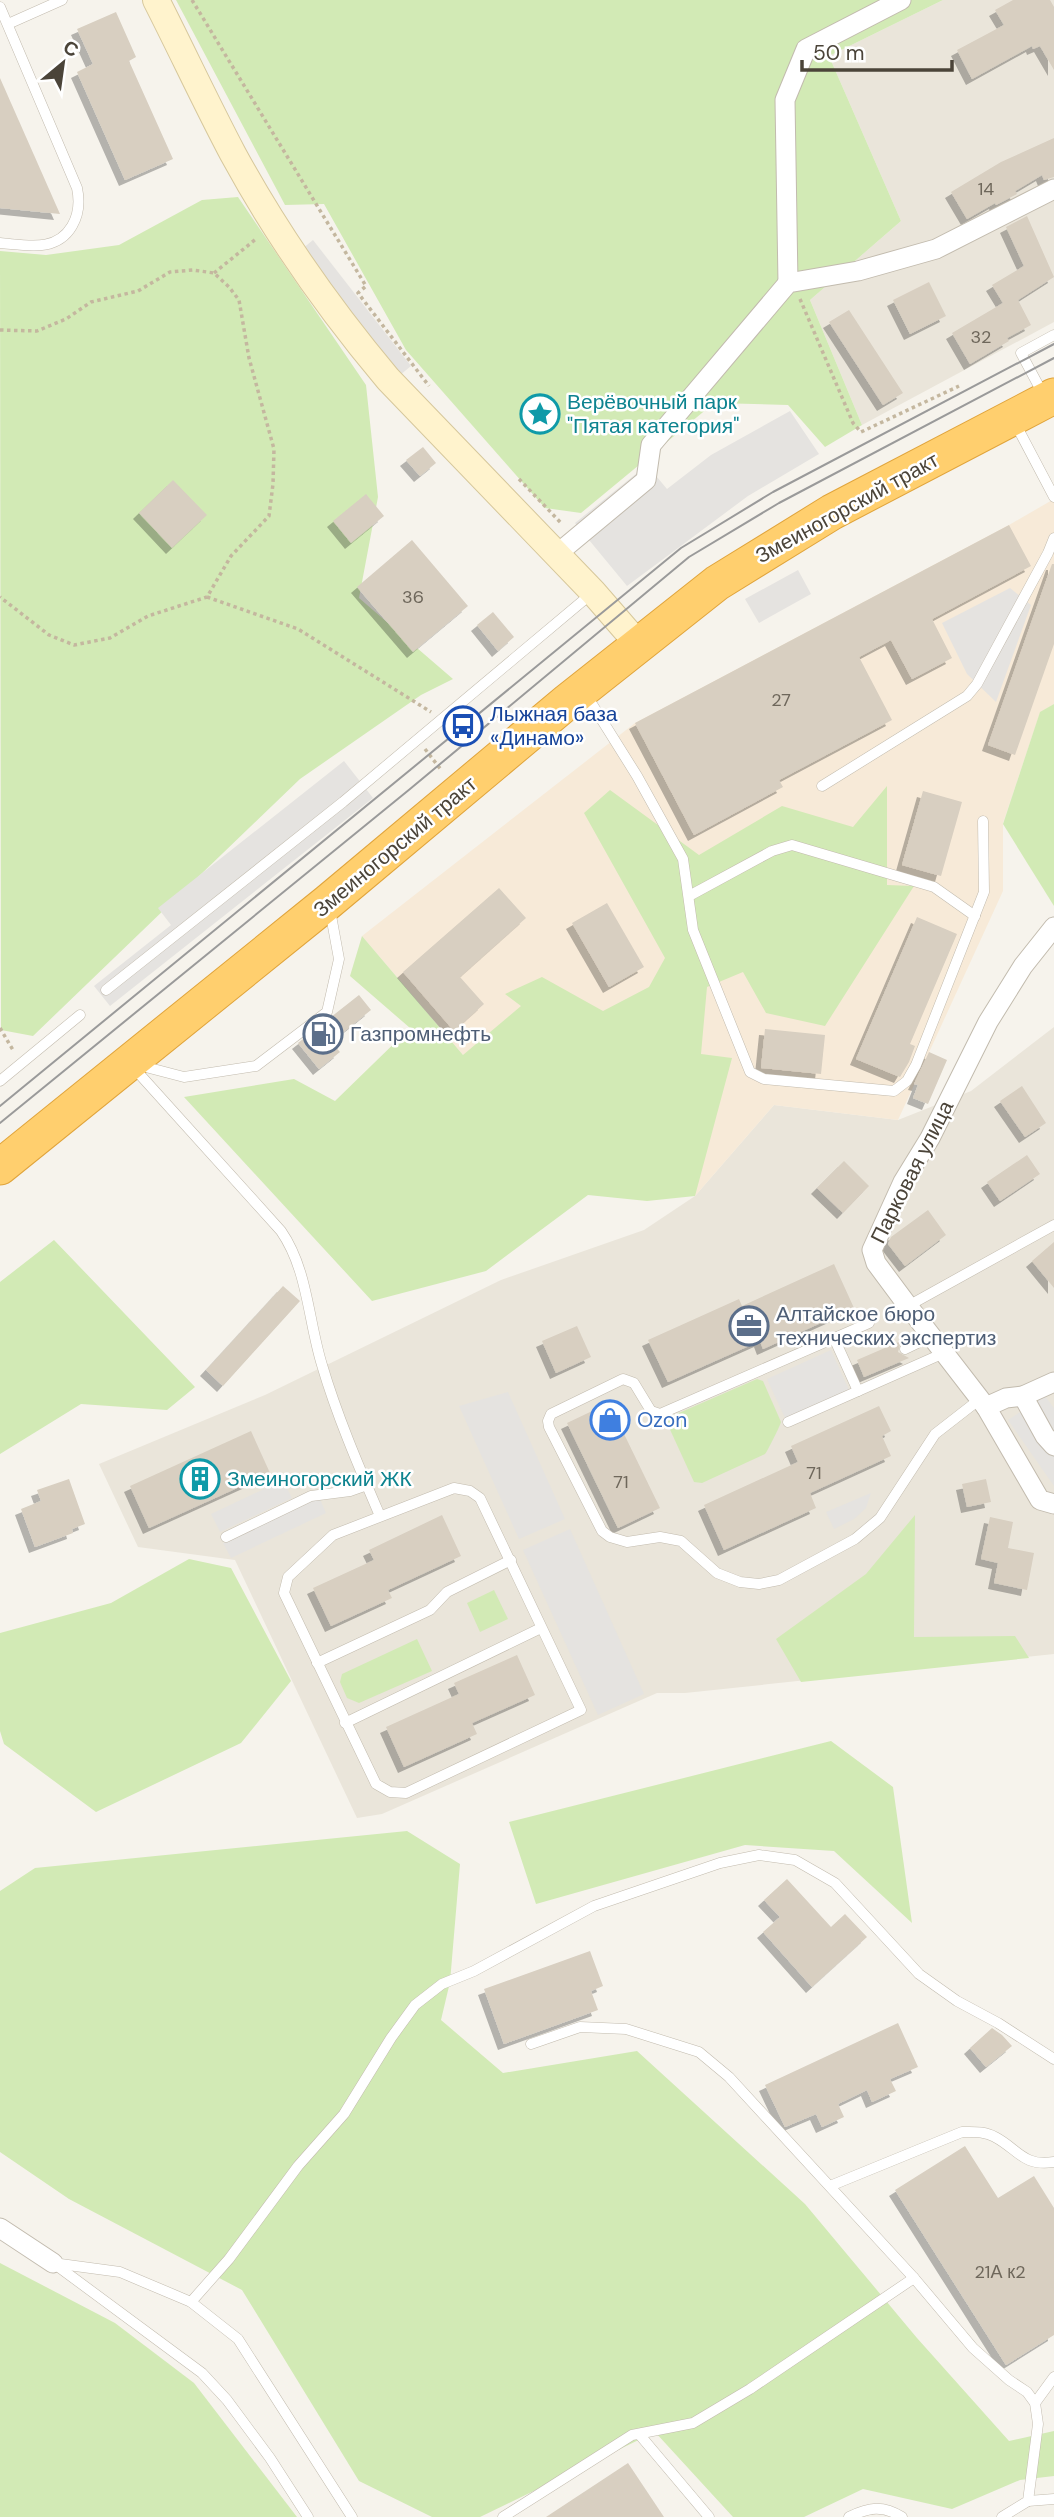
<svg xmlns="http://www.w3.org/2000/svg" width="1054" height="2517" font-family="'DM Sans',sans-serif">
<defs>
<filter id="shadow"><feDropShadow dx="-6" dy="6" stdDeviation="0" flood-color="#0004"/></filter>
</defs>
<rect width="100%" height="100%" fill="#f6f3ec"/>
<g fill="#eae5da">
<path d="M943,0H1054V322L862,425L810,300L901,221L829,56Z"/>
<path d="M1054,1027V1654L685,1693H657L382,1814L357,1818L235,1560L138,1547L99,1464L265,1395L501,1280L644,1230L695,1196L774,1105L898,1120L971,1091Z"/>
</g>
<path fill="#f7ead8" d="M1054,499V704L1040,713L1003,823V891L898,1120L774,1105L695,1196L463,1055L362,936L635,723L1009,525Z"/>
<g fill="#d2eab5">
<path d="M176,0H943L829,56L901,221L810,300L862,425L825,447L788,405L714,403L581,513L545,508L406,350L324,204L285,205Z"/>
<path d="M238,197L366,385L378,497L359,598L453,679L421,695L300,779L33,1036L1,1030L0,251L46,255L119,245L202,200Z"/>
<path d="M1054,704V906L1003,824L1040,712Z"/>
<path d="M887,786V885L914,886L825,1026L766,1013L743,972L707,987L701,1054L732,1058L695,1196L647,1201L588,1195L486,1271L372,1301L184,1097L294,1079L335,1101L410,1028L350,976L362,936L463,1055L521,1006L505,994L542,977L603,1011L649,987L665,958L584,813L610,790L699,855L782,806L853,827Z"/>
<path d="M54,1240L195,1387L167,1410L81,1404L0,1454V1282Z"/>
<path d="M757,1379L763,1381L781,1422C781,1424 767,1452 765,1454L702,1483L694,1482L667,1423L672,1416Z"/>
<path d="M915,1515L914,1637L1015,1636L1029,1658L801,1682L776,1639L866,1574Z"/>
<path d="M189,1559L231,1568L291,1681L241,1743L96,1812L4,1744L0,1731V1633L111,1603Z"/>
<path d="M494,1590L508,1619L480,1632L467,1603Z"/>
<path d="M417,1639L432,1671L359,1703L347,1698L340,1682L342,1674Z"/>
<path d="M831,1741L893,1787L912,1923L834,1851L745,1845L536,1904L509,1822Z"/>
<path d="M407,1831L460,1864L450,1982L441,2020L503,2073L637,2051L805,2204L917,2338L1009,2441L1054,2431V2476L1020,2480L952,2509L863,2489L804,2517H733L655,2432L480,2517H432L359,2481L242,2290L69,2199L0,2152V1891L35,1868Z"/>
<path d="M0,2263L115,2323L194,2383L297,2517H0Z"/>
</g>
<g fill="#e5e3e0">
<path d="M313,240L411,366L400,375L301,250Z"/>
<path d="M790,411L819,454L748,496L627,586L575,523L647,465L667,489L711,455Z"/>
<path d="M798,570L811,594L759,623L745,599Z"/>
<path d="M1010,588L1031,605L996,702L967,674L942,623Z"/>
<path d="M344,761L373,798L110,1006L94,986L171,925L158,908Z"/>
<path d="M831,1350L849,1390L785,1418L767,1379Z"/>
<path d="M508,1392L565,1519L519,1539L459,1406Z"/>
<path d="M1045,1396L1054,1408V1486L1008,1420Z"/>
<path d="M283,1480L292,1498L220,1532L211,1514Z"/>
<path d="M871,1493L866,1508L854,1519L834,1529L826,1512Z"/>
<path d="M319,1497L326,1513L231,1558L223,1543Z"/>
<path d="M570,1529L644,1694L598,1715L523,1550Z"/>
</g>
<g fill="#d8cfc1" filter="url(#shadow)">
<path d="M1013,0H1050L1054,7V70L1040,46L1033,49L1032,46L972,79L957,50L1004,25L995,10Z"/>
<path d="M116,12L136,57L129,61L173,159L125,180L77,72L93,64L77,29Z"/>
<path d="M0,78L60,214L0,208Z"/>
<path d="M1054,138V177L1044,180L1042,175L1015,191L1017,194L996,205L995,203L967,219L951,192L1001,162Z"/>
<path d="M1027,216L1054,277L1018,300L1031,325L1007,338L1009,341L970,364L952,333L1003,303L992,285L1024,266L1006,227Z"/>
<path d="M929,282L946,316L910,334L893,300Z"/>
<path d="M849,310L903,393L883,405L829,322Z"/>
<path d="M423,447L436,463L420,476L406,460Z"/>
<path d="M173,480L207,515L172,548L139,513Z"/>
<path d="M366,494L384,516L351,543L333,521Z"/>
<path d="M1009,525L1031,566L932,619L952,658L912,679L891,640L859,657L892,720L779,780L783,787L694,835L635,723Z"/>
<path d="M412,540L468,606L413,652L357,587Z"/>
<path d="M1052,564H1054V644L1015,755L988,745Z"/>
<path d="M493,612L514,637L498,651L477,625Z"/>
<path d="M923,791L962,802L941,876L902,865Z"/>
<path d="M499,888L526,918L460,977L484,1004L454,1031L403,972Z"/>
<path d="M607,903L644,967L609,987L572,923Z"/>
<path d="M917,917L957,934L910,1044L915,1046L909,1062L900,1077L856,1059Z"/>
<path d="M359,995L371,1010L331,1042L340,1052L319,1069L298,1043Z"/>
<path d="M765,1029L825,1035L821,1074L761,1068Z"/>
<path d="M929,1052L947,1060L928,1104L913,1098L918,1085L914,1084Z"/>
<path d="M1022,1086L1046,1123L1025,1137L1000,1101Z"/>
<path d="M1027,1155L1040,1174L1000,1201L987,1182Z"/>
<path d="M844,1161L869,1186L843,1213L817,1188Z"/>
<path d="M928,1210L946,1235L905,1266L888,1244L891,1237Z"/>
<path d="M1054,1242V1288L1032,1261Z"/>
<path d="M834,1264L854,1308L763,1349L760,1341L668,1382L648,1340L739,1299L742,1306Z"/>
<path d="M283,1286L300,1301L223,1386L206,1370Z"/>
<path d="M577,1326L591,1357L556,1373L542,1341Z"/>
<path d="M901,1341L898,1352L909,1358L864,1377L857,1360Z"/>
<path d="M609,1403L660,1508L618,1528L567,1423Z"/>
<path d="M879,1406L891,1431L882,1436L891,1456L810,1493L816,1508L724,1550L704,1505L798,1462L791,1446Z"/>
<path d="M251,1431L270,1473L149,1528L130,1486Z"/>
<path d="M69,1479L85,1524L72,1529L73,1533L35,1547L21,1509L41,1501L37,1490Z"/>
<path d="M986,1479L991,1502L967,1507L962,1484Z"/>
<path d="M442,1515L461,1556L388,1590L392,1598L331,1626L313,1588L374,1560L369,1550Z"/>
<path d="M990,1517L1013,1522L1008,1548L1034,1553L1027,1590L994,1583L998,1563L981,1559Z"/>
<path d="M517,1655L535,1695L472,1723L477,1734L404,1767L386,1727L459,1694L454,1683Z"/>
<path d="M787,1879L831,1927L845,1914L867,1937L812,1987L763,1932L780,1917L764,1900Z"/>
<path d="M590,1951L603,1986L591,1991L598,2010L504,2044L484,1989Z"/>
<path d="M898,2023L918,2067L890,2079L896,2091L872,2102L867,2090L838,2104L844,2117L822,2127L816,2114L785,2127L765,2085Z"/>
<path d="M992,2028L1002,2035L1012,2046L986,2067L970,2048Z"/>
<path d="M965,2146L998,2198L1034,2176L1054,2208V2335L1006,2365L895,2190Z"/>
<path d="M628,2463L664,2517H546Z"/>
</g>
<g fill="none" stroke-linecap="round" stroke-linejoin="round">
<g stroke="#c2bbae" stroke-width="11">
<g id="lane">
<path d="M0,7L77,188C80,202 79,214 72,226C56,253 26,245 0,243"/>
<path d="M8,24L62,0"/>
<path d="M1043,394L1021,353L1054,335"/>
<path d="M1015,423L1054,497"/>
<path d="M585,693L637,776L683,859L693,930L750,1072L764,1079L894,1091L907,1081L916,1065L984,892L983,821"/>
<path d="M822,786L967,696L977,684L1048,553L1054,538"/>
<path d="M689,896L772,851L792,845L934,887L975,916"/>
<path d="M106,990L343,802L591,594"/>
<path d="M138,1065L184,1077L256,1066L327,1012L339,959L330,910"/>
<path d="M133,1067L281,1231C308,1270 308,1320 322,1365C337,1416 359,1467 380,1516"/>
<path d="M0,1081L80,1015"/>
<path d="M908,1306L1054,1225"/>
<path d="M869,1323L660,1414L651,1411L634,1383L623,1379L551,1414L548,1421L549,1427L602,1531L610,1537L627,1542L660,1537L681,1541L717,1573L740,1582L759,1584L779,1580L855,1539L880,1518L935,1434L980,1399"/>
<path d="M834,1338L858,1391"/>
<path d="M905,1349L932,1336"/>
<path d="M788,1422L944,1353"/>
<path d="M454,1488L470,1491L480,1498L581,1710L406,1793L390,1792L376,1784L284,1593L288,1577L333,1535Z"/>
<path d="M226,1537L311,1496L350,1491L367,1485"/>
<path d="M317,1663L430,1610L447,1592L511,1560"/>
<path d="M345,1723L541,1628"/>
<path d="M531,2044L580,2027L626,2029L699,2052L729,2077L914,2278L973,2348L1009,2380L1027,2392L1035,2403L1038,2424L1028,2501L1002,2517"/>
<path d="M830,2186L962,2132C973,2132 985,2131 995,2137C1018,2149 1023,2167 1054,2162"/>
<path d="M53,2263L120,2272L191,2302L238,2339L352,2517"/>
<path d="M56,2265L202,2373L227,2400L270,2458L308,2517"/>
<path d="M191,2302L229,2259L298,2166L344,2114L391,2038L415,2005L442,1984L474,1971L594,1906L720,1863L759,1855L795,1860L835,1883L919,1974L957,2001L998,2023L1054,2059"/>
<path d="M1035,2403L1054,2377"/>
<path d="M639,2434L709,2517"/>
<path d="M1028,2501L1054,2499"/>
<path d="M503,2517L632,2435L693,2423L750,2389L914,2278"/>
<path d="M849,2517C869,2507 883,2505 902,2517"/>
</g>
</g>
<g stroke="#c2bbae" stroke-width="21">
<g id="street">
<path d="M788,283L785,100L806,49L901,0"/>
<path d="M557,554L646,480L651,445L788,283L858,271L936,249L1054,189"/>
<path d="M1054,927L1023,966L988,1022L930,1138L903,1182L872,1250L876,1263L908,1306L986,1407L1006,1398L1023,1396L1054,1382"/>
<path d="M1023,1396L1045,1436L1054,1446"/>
<path d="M986,1407L1040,1500L1054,1504"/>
<path d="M0,2228L53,2263"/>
</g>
</g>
<g stroke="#d6c79b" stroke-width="28">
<path id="secondary" d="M156,0C182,51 206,103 233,154C276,233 330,310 388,379L593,592L639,645"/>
</g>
<g stroke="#e0a43c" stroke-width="37">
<path id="highway" d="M0,1167L328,902L568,701L717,583L832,512L1054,396"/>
</g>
<g stroke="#c4b79f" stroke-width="3.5" stroke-dasharray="3.5 3.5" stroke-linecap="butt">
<path d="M192,0L366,286L358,293L429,386"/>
<path d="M214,273L256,239"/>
<path d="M800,299L853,423L861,432L959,386"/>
<path d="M0,330L37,331L66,319L91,302L138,291L170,272L193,270L214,273L229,287L239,300L249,358L274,449L273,484L269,516L231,556L207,597L148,616L110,638L74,645L49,635L0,597"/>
<path d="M519,479L562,524"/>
<path d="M207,597L298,629L431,712"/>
<path d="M425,749L442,771"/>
<path d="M0,1028L13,1050"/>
</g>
<use href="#lane" stroke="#fff" stroke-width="10"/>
<use href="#street" stroke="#fff" stroke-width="19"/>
<use href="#secondary" stroke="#fff3cd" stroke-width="26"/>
<use href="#highway" stroke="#ffcf6e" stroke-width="35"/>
<g stroke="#9a9a9a" stroke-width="2">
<path d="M0,1106L681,548L773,492L1054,344"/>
<path d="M0,1123L410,789L689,557L779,503L1054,358"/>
</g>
</g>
<defs>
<g id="sight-ring" transform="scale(2.0125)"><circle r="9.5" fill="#fff" stroke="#0f9aa8" stroke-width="1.5"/><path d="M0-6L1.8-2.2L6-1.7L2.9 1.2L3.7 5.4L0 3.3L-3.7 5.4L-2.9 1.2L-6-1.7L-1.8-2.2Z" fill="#0f9aa8"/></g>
<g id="bus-ring" transform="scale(2.0125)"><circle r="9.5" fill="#fff" stroke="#1a4fb4" stroke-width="1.5"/><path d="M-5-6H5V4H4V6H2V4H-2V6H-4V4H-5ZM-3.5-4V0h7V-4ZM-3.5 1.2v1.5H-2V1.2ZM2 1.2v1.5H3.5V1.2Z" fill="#1a4fb4"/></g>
<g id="fuel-ring" transform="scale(2.0125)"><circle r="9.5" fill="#fff" stroke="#5c6f8a" stroke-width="1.5"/><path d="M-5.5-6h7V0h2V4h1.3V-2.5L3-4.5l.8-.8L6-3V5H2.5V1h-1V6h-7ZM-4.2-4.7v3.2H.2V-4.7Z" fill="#5c6f8a"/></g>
<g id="office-ring" transform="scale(2.0125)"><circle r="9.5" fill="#fff" stroke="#5c6f8a" stroke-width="1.5"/><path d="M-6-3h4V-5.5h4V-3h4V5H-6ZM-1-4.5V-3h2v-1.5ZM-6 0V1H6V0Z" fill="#5c6f8a"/></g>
<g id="shop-ring" transform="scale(2.0125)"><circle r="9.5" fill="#fff" stroke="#3f7fe0" stroke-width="1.5"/><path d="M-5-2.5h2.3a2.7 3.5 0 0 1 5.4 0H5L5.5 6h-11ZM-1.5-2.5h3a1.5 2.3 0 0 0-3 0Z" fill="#3f7fe0"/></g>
<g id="building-ring" transform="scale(2.0125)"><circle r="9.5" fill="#fff" stroke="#0f9aa8" stroke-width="1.5"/><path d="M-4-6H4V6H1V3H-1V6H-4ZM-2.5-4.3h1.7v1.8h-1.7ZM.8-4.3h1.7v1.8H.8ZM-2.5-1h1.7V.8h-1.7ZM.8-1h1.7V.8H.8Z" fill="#0f9aa8"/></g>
</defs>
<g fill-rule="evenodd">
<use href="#sight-ring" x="540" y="414"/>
<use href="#bus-ring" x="463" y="726"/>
<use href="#fuel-ring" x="323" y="1034"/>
<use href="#office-ring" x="749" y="1326"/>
<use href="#shop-ring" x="610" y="1420"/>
<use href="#building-ring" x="200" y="1479"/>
</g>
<g text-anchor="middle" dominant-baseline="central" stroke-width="5" stroke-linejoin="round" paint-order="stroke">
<g font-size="18" fill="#6e675b">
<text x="986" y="189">14</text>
<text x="981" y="337">32</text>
<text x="413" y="597">36</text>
<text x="781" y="700">27</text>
<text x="814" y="1473">71</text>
<text x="621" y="1482">71</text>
<text x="1000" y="2272">21А к2</text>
</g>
<g font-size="21" fill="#0d838f" stroke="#fff" text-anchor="start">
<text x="567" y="402">Верёвочный парк<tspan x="567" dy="24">"Пятая категория"</tspan></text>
<text x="227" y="1479">Змеиногорский ЖК</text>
</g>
<g font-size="21" fill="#4b4439" stroke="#fff">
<text transform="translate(847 508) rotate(-29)">Змеиногорский тракт</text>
<text transform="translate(395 847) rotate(-40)">Змеиногорский тракт</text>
<text transform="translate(912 1172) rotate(-63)">Парковая улица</text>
</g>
<g font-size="21" fill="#164399" stroke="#fff" text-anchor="start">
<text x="490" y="714">Лыжная база<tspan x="490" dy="24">«Динамо»</tspan></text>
</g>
<g font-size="21" fill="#4e5e75" stroke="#fff" text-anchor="start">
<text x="350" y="1034">Газпромнефть</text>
<text x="776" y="1314">Алтайское бюро<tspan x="776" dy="24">технических экспертиз</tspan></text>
</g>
<g font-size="21" fill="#366cbe" stroke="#fff" text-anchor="start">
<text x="637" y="1420">Ozon</text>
</g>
</g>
<g transform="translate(63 63) rotate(29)" stroke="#ffffff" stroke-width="5" paint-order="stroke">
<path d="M0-5L12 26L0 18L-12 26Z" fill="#4b4439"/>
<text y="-10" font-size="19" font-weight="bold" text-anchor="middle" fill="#4b4439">С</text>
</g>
<path d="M802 60v10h150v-10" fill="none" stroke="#4b4439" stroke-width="3.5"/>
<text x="813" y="60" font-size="21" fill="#4b4439" stroke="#ffffff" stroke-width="5" paint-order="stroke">50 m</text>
</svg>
